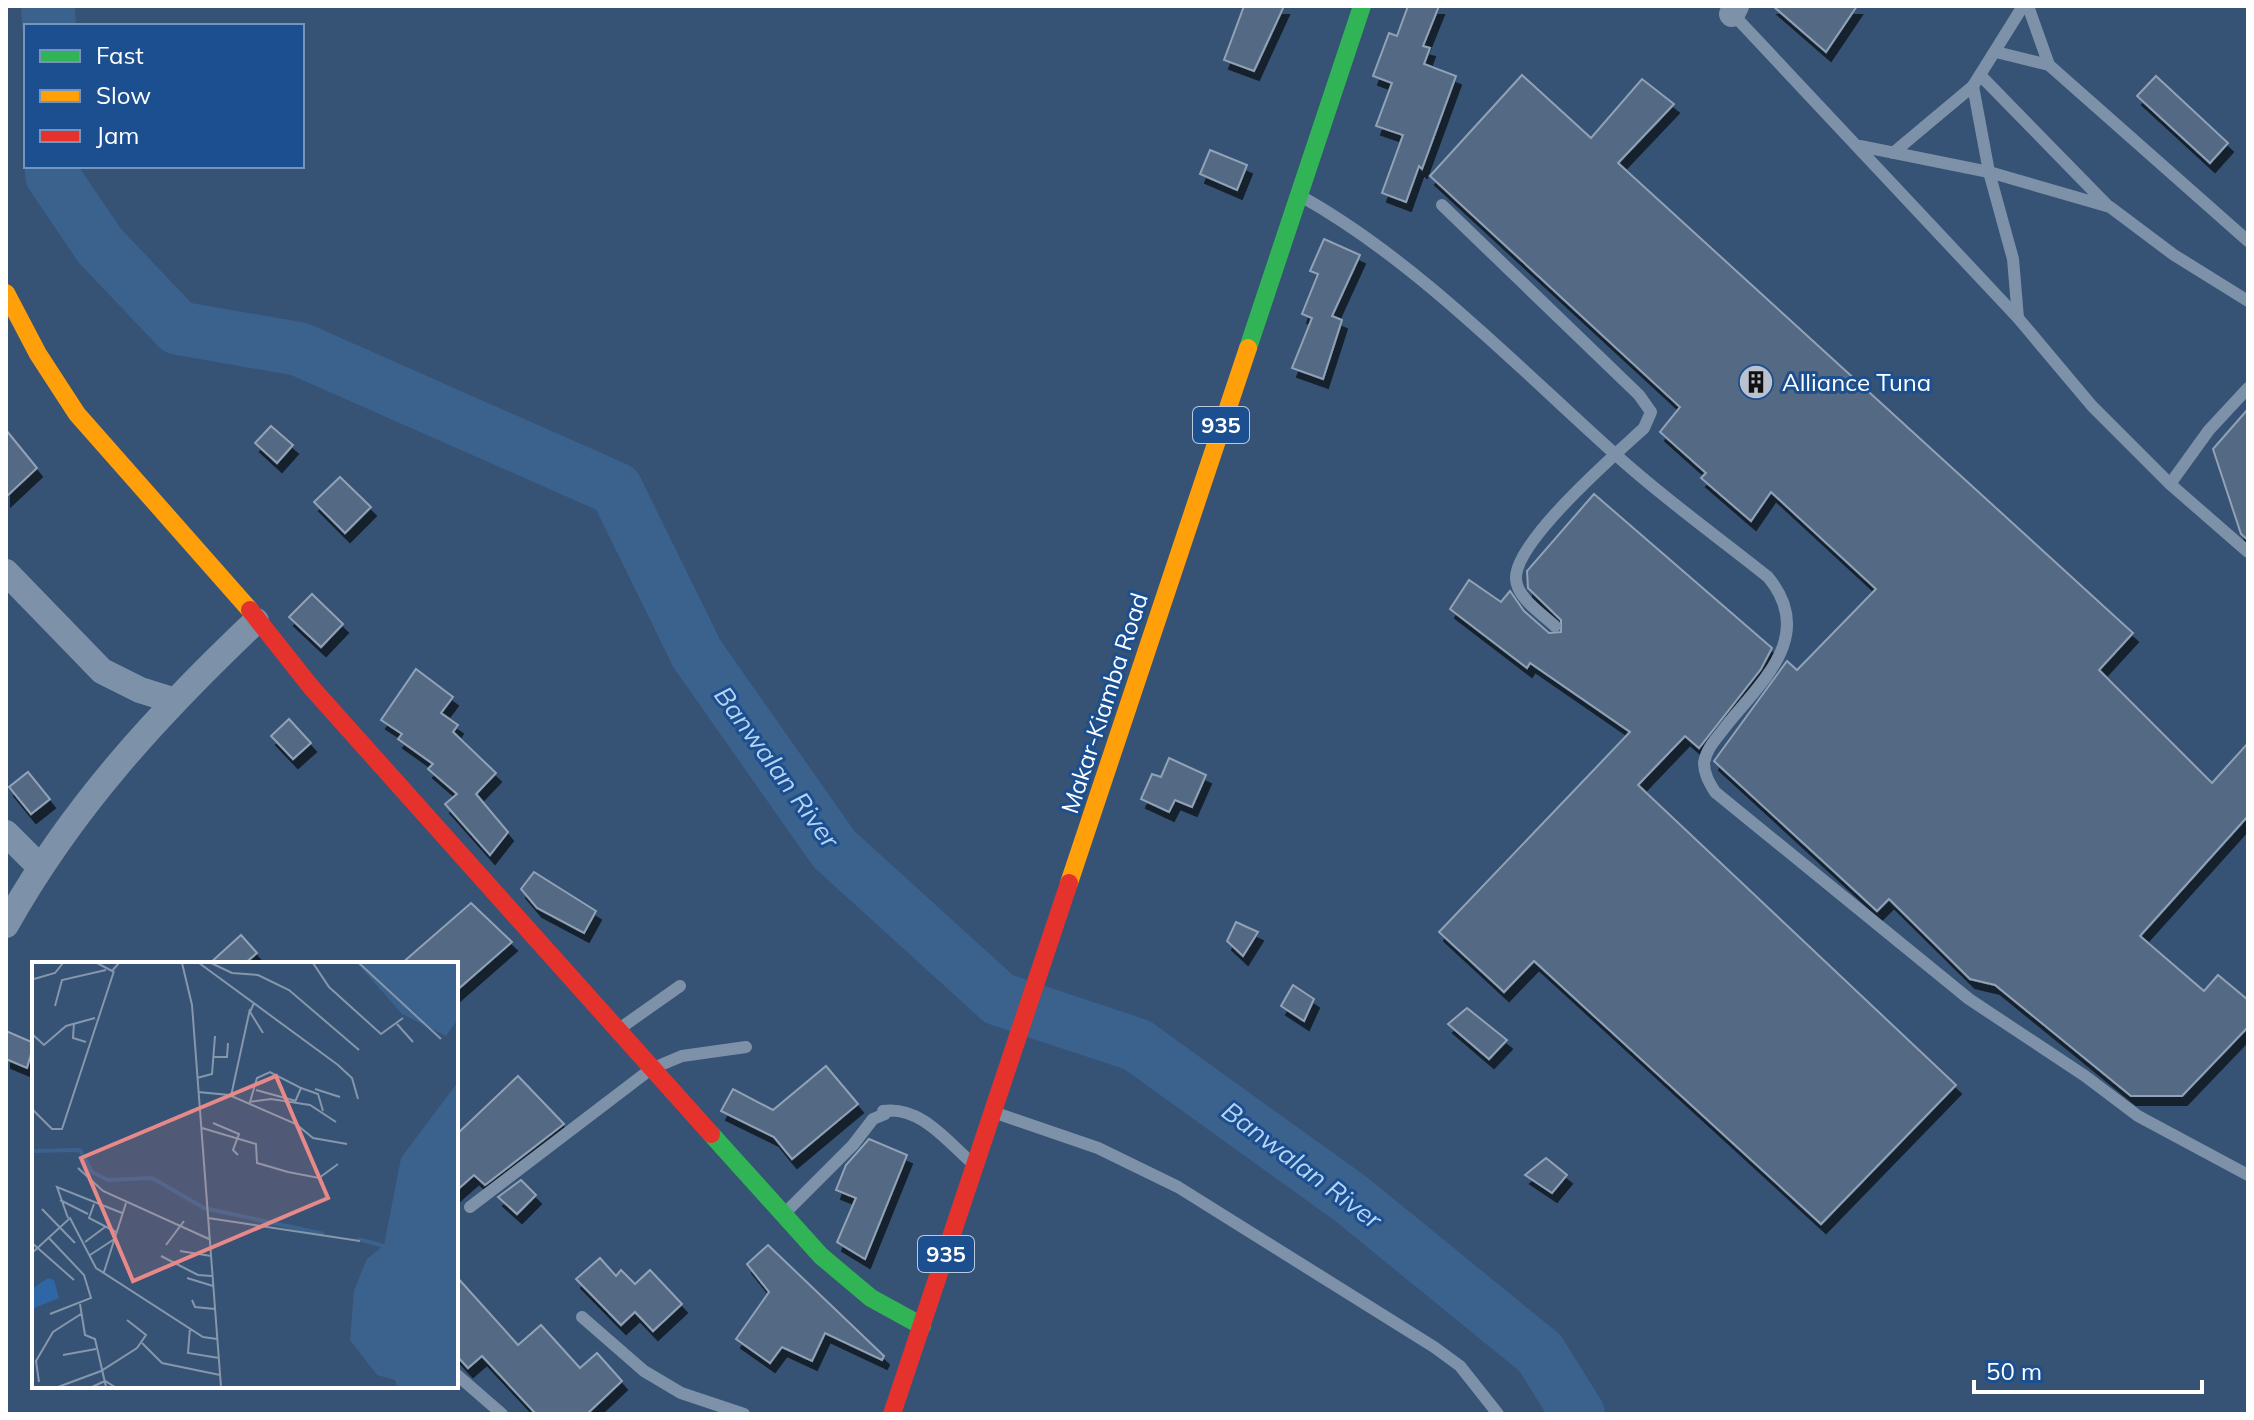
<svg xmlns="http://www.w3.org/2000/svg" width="2254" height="1420" font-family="Mulish,sans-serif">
<defs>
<filter id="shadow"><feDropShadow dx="5" dy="9" stdDeviation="0" flood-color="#0009"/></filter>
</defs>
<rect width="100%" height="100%" fill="#365274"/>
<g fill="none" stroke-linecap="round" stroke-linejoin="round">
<g stroke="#3b618d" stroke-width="54">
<path d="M48,6L49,26"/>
<path d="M52,166V175L100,246L178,328L299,349L616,489L697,654L834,849L999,999L1137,1045L1351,1199L1540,1353L1578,1414"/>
</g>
</g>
<g fill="#526984" stroke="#92a2b6" stroke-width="2" filter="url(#shadow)">
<path d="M1244,6H1284L1254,71L1224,60Z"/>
<path d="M1408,6H1439L1423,46L1430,48L1424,64L1456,76L1422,169L1419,166L1406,202L1382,193L1403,135L1376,126L1392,83L1373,76L1389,33L1397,36Z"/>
<path d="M1773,6H1857L1826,52Z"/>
<path d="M1522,75L1591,138L1642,79L1674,104L1618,163L2133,633L2099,670L2212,783L2248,743V816L2140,936L2204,991L2218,975L2248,1000V1027L2182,1096H2131L1995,985L1970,979L1889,899L1877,911L1714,761L1787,661L1797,670L1876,589L1771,492L1751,521L1701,478L1706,473L1660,432L1680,407L1430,176Z"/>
<path d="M2156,76L2228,143L2210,163L2137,96Z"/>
<path d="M1210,150L1247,165L1237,190L1200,174Z"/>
<path d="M1324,239L1360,255L1332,316L1342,320L1323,379L1292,368L1312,318L1302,314L1318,274L1310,271Z"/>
<path d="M2248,409V540L2241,534L2213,449Z"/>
<path d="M271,426L293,445L277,463L255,443Z"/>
<path d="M6,430L37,468L6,497Z"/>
<path d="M340,477L371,507L345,533L314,502Z"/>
<path d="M1594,494L1772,648L1761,669L1699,748L1685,736L1638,785L1956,1085L1821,1224L1534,961L1504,992L1439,932L1630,732L1530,663L1527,668L1450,609L1469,580L1501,602L1510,591L1524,611L1549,633L1561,632V620L1528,588L1527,571Z"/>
<path d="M312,594L343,624L321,647L289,617Z"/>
<path d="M416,669L453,697L441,713L458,725L453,732L496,773L476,794L508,832L490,855L445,804L457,794L428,769L433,764L398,739L402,734L381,720Z"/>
<path d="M289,719L311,743L293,759L271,736Z"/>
<path d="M1169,758L1206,775L1192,807L1175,800L1169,812L1141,799L1152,774L1161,777Z"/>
<path d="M28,772L50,799L31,814L9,787Z"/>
<path d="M534,872L596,911L584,933L537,908L521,889Z"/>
<path d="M471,903L512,942L456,991V964H401Z"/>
<path d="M1236,922L1258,932L1243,956L1227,941Z"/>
<path d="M241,935L257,953L244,964H209Z"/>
<path d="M1293,985L1314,999L1304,1021L1281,1006Z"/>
<path d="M1467,1008L1507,1040L1489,1059L1448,1024Z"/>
<path d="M6,1031L34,1043L27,1068L6,1059Z"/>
<path d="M826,1066L858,1104L792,1159L774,1137L721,1111L733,1089L773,1110Z"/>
<path d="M518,1076L564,1124L485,1185L474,1175L456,1191V1135Z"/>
<path d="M869,1139L907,1155L865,1259L837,1242L856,1198L836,1190L846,1165Z"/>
<path d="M1546,1158L1567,1175L1552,1193L1525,1175Z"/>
<path d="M521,1180L536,1195L517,1214L498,1197Z"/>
<path d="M768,1245L884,1356L882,1360L825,1333L812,1361L782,1347L770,1363L736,1339L769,1292L747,1264Z"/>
<path d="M600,1258L616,1276L621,1270L635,1284L650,1270L682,1304L653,1331L635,1312L621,1325L576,1279Z"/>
<path d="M456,1276L518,1345L541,1325L580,1368L597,1353L622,1381L587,1414H536L482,1356L468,1368L456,1355Z"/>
</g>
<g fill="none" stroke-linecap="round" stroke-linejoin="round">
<g stroke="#7d92a8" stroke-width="12">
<path d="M2028,6L2049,65"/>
<path d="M1730,11L2018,318L2092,406L2170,484L2248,552"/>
<path d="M1996,52L2049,65L2248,241"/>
<path d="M1981,76L2107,205"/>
<path d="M1973,86L1989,172L2013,259L2018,318"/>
<path d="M1860,146L1989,172L2110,207L2174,255L2248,301"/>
<path d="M1893,153L1973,86L2023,6"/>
<path d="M1304,198C1416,261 1519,368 1615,454C1663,498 1717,536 1768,577C1816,635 1763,680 1726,726C1718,737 1706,748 1704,763C1704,774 1709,782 1715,792L1969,999L2085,1076L2138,1116L2248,1175"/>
<path d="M1442,205L1639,395L1651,412L1644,428C1616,454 1514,542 1516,579C1517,598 1541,613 1555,626"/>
<path d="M2170,484L2209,430L2248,388"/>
<path d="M619,1029L680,986"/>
<path d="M996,1113L1098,1148L1178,1187L1434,1347L1460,1366L1498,1414"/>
<path d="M470,1207L651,1069L682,1056L746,1047"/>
<path d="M785,1213L853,1145L873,1119L885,1114L883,1111C920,1106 945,1139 970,1161"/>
<path d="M582,1317L644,1371L681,1393L744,1414"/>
<path d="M456,1374L502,1414"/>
</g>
<g stroke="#7d92a8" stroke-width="26">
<path d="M1732,14L1736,6"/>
<path d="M6,572L102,671L140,690L172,700"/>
<path d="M6,833L39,866"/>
<path d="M6,925C72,807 158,714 256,621"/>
</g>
<g stroke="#30b455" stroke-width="18">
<path d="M1248,348L1362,6"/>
<path d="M711,1134L821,1256L871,1298L922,1326"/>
</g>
<g stroke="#ff9f0a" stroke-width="18">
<path d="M6,293L38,354L77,414L250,610"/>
<path d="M1069,883L1248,348"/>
</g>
<g stroke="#e5322d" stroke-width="18">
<path d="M250,610L311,687L711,1134"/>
<path d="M892,1414L1069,883"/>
</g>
</g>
<defs>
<g id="building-disc" transform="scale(1.8)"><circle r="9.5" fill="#b9c2ce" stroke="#1b4f8f"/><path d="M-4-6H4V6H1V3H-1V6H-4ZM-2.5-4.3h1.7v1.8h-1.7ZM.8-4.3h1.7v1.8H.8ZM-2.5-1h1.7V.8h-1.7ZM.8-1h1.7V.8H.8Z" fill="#111"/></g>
</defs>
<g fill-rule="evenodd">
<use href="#building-disc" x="1756" y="382"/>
</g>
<g text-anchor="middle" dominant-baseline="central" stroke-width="6" stroke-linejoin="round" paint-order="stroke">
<g fill="#1b4f8f" stroke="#bbcadd" stroke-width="2">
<rect x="1193" y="407" width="56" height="36" rx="6"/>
<rect x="918" y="1236" width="56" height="36" rx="6"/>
</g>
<g font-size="22" font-weight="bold" fill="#fff">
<text x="1221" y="425">935</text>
<text x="946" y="1254">935</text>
</g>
<g font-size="24" fill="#fff" stroke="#1b4f8f" text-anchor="start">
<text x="1782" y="382">Alliance Tuna</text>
</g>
<g font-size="24" fill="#fff" stroke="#1b4f8f">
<text transform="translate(1104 703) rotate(-72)">Makar-Kiamba Road</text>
</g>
<g font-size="26" font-style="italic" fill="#b5d3f5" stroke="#1b4f8f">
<text transform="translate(777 767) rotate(54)">Banwalan River</text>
<text transform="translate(1302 1165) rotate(37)">Banwalan River</text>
</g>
</g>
<g transform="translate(32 962)">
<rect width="426" height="426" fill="#365274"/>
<path d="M16,316L22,318L27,336L0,347V327Z" fill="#2f66a5"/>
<path d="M325,1H426V57L414,74L370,52ZM426,120V425H365L363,418L345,413L318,378L322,328L335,297L352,283L369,196Z" fill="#3b618d"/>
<path fill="none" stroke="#3b618d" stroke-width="4" d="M0,189L48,188L60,210L76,218L120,216L172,246L292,272M326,277L352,284"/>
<path fill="none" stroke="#8697ac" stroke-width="2" d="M65,1L80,9L87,1M150,1L160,43L189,425M167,1L306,103L320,116L326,137M179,1L200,11L226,13L257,28L327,88M281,1L297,25L349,72L371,56M327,1L409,77M2,17L23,11L31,1M222,41L218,50L231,71M23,44L30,18L74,8M42,61L41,76L54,80M365,62L381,80M0,72L12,83L34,64L63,56M182,95H195L196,81M165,116L180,112L183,74M269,126L286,132L291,149M283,127L308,135M224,128L264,139M166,130L197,133L264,162L281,176L315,182M199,134L218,47M217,140L239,137L278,143L304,160M218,140L225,116L238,110L269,126L263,140M0,147L20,167H30L82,9M181,161L207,172L201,188L206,193M170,166L224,182L225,201L256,210L287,216L306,202M46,206L71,229L177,277M28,238L56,252M62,242L57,256L84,270M10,247L43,281M36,256L25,225L90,251M176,256L328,279M16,275L52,313L59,336L18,352M53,280L73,265M0,281L42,318M134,283L152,259M148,289L179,294M0,291L38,256L64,306L171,375L185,377M58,293L84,276M129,294L166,313L180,314M72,310L94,241M155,316L181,324M160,338L163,345L183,347M48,342L53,373L63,377L74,425M158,366L156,391L187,396M110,381L130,401L188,413M31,393L64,387M7,420L4,399L21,370L49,352M26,425L69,409L105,386L114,373L95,358M60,425L73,419L83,425"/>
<path fill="#e88989" fill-opacity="0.15" stroke="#e88989" stroke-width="4" d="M244,114L296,236L101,319L49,196Z"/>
<rect width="426" height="426" fill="none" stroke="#fff" stroke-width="4"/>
</g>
<rect width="2254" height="1420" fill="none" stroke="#ffffff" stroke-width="16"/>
<rect x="24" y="24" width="280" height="144" fill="#1b4f8f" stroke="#7695bc" stroke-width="2"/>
<rect x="40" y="50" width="40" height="12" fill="#30b455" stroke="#7695bc" stroke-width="2"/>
<text x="96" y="64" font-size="24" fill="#ffffff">Fast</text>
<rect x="40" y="90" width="40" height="12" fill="#ff9f0a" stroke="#7695bc" stroke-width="2"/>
<text x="96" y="104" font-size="24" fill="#ffffff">Slow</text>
<rect x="40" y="130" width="40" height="12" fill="#e5322d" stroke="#7695bc" stroke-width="2"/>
<text x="96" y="144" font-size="24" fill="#ffffff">Jam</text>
<path d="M1974 1380v12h228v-12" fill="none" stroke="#ffffff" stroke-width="4"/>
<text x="1986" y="1380" font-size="24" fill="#ffffff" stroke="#1b4f8f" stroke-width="6" paint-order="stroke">50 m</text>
</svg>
